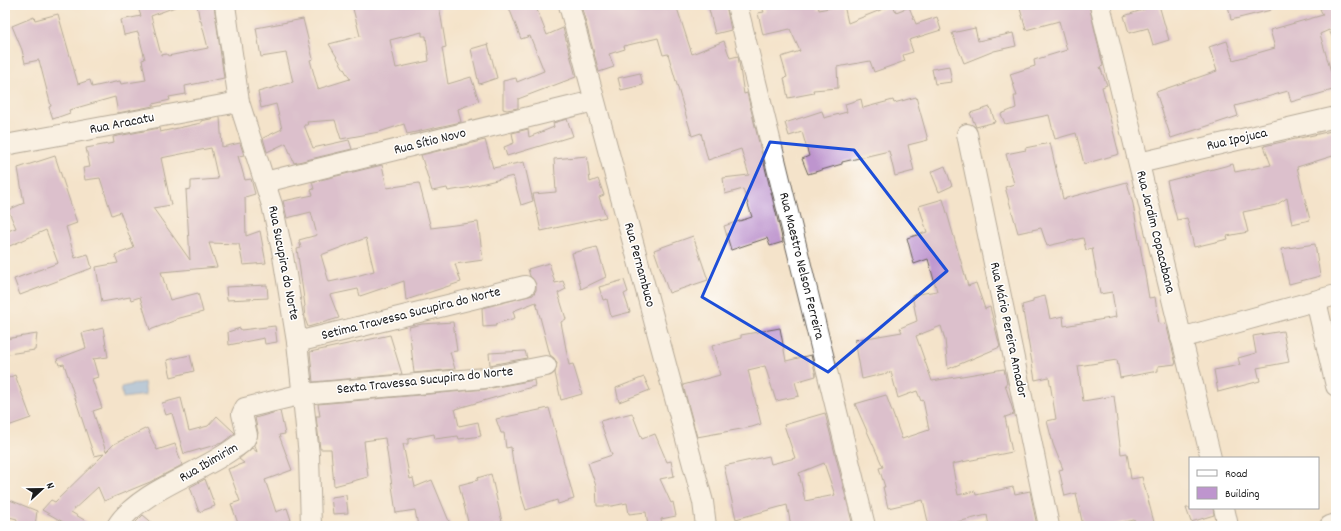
<svg xmlns="http://www.w3.org/2000/svg" width="1341" height="531" font-family="Dekko,sans-serif">
<rect width="100%" height="100%" fill="#fff"/>
<filter id="ink" filterUnits="userSpaceOnUse"><feTurbulence type="fractalNoise" baseFrequency=".025" numOctaves="2"/><feDisplacementMap in="SourceGraphic" scale="8" xChannelSelector="R" yChannelSelector="G"/><feConvolveMatrix kernelMatrix="1 2 1 2 8 2 1 2 1" color-interpolation-filters="sRGB"/></filter>
<filter id="wash" filterUnits="userSpaceOnUse"><feTurbulence type="fractalNoise" baseFrequency=".012" numOctaves="4" result="noise"/><feDisplacementMap in="SourceGraphic" scale="16" xChannelSelector="R" yChannelSelector="G"/><feGaussianBlur stdDeviation="0.9" result="paint"/><feColorMatrix in="noise" values="0 0 0 0 0 0 0 0 0 0 0 0 0 0 0 0 0 1.4 0 .05"/><feComposite in="paint" operator="in"/></filter>
<g filter="url(#wash)">
<rect width="100%" height="100%" fill="#f4e3ca"/>
<path fill="#78aae4" stroke="#4a6380" d="M144,382L146,395L123,398L121,387Z"/>
<g id="blocks">
<g fill="#be95ce" fill-rule="evenodd">
<path d="M137,5H175V7L151,16L161,55L167,54L168,56L208,48L201,21H200L197,5H214L224,78L185,86L186,94L169,97L170,100L153,104V106L118,113L115,97L69,110L70,113L53,119L49,107L51,106L39,60L25,63L22,50L12,26L34,17L35,20L58,14L78,84L90,80L92,87L120,81L121,84L146,80L142,60L145,59L138,32L124,35L121,20L141,16Z"/>
<path d="M352,5H439L446,47L442,48L448,84L471,77L479,101L458,109L461,122L407,134L404,124L379,132L341,139L335,120L307,122L308,125H304L313,148L349,140L352,149L294,163L286,143L267,152L263,138L282,129L276,104L261,108L258,92L293,82L286,53L261,57L256,28L303,19L313,59L310,60L318,89L350,79L329,44L360,36ZM422,32V36H426L429,61L396,68L390,40Z"/>
<path d="M508,5H535L547,35L563,28L576,77L518,99V108L507,110L503,109V81L516,78L517,82L544,71L530,36L521,39Z"/>
<path d="M581,5H676L692,54L724,41L730,58L738,56L744,94L747,93L783,242L770,246L767,238L731,250L724,226L752,217L743,189L725,194L723,178L749,175L741,149L708,160L701,133L692,136L668,54L663,55L658,38L624,46L625,49L609,54L614,67L599,72Z"/>
<path d="M708,5H726L731,30L715,34Z"/>
<path d="M761,5H818L819,10L844,5L848,23L893,5L896,12L909,7L916,24L937,17L941,30L909,40L913,52L903,55L905,61L874,72L870,61L837,67L838,88L813,90L814,93L788,98L784,78L787,77L781,57L800,51L790,29L763,35L758,13L764,12Z"/>
<path d="M1019,5H1089L1103,66L1100,67L1107,85L1102,87L1119,154L1084,164L1076,133L1055,139L1049,115L1005,124L1001,114L1016,108L1014,96H1017L1010,74L1035,66L1034,60L1067,50L1059,21L1026,30Z"/>
<path d="M1144,5H1159L1169,40L1153,45L1148,28L1129,33L1124,16L1145,9Z"/>
<path d="M1228,5H1270L1271,10L1231,20Z"/>
<path d="M1328,5H1336V45L1329,30L1320,34L1336,89L1291,102L1288,91L1235,106L1238,116L1171,138L1156,92L1217,71L1209,47L1227,41L1233,60L1275,48L1270,30L1323,15L1320,9Z"/>
<path d="M975,28L978,41L1013,33L1016,46L994,51L964,63L952,33Z"/>
<path d="M488,44L497,78L479,84L471,49Z"/>
<path d="M949,66L952,82L935,84L932,69Z"/>
<path d="M640,73L643,85L621,90L618,78Z"/>
<path d="M916,97L928,140L908,145L914,171L895,176L889,151L842,162V164L808,174L802,159L809,156L802,132L789,136L785,123L822,111L824,118L847,112L845,104L861,99L863,108L893,100L894,103Z"/>
<path d="M990,107L995,122L976,127L970,113Z"/>
<path d="M220,117L222,147L240,143L244,155L238,156L245,180L251,179L255,194L245,197L246,236L260,231L266,263L243,265L239,244L209,243L217,267L161,272L170,300L198,293L203,312L176,319V320L150,330L140,297L131,300L130,297L102,302L96,267L118,263L115,255L134,248L120,212L112,215L100,178L85,180L83,168L90,167L86,148L114,143L113,137L159,128L160,132L201,123V121ZM211,148L218,179L191,181V189L186,190L190,260L153,208L171,205L161,158Z"/>
<path d="M567,119L573,136L507,156L504,147L514,143L512,133L528,129L529,137L554,127L553,123Z"/>
<path d="M1336,130V155L1297,167L1310,220L1292,224L1287,198L1276,205L1243,212L1248,232L1227,236L1228,239L1194,247L1187,218L1177,220L1167,181L1233,164L1235,172L1271,165L1264,146Z"/>
<path d="M485,140L493,168L524,162L533,201L521,205L513,176L472,186V187L448,191L447,188L432,191L421,155Z"/>
<path d="M1050,143L1063,199L1127,182L1133,204L1149,298L1155,297L1159,324L1166,323L1176,364L1158,366V371L1120,378L1117,360L1078,366L1083,401L1114,396L1121,454L1127,453L1131,479L1142,477L1155,526H1136L1134,520L1108,526H1083L1076,493L1065,496L1059,470L1063,469L1053,444L1047,421L1056,419L1049,377L1035,380L1022,305L1033,302V299L1045,296L1050,319L1063,316L1064,326L1116,317L1112,292L1100,294L1092,248L1086,250L1083,238L1047,246L1041,228L1018,233L1005,187L1014,184L1006,154L1026,150L1025,148Z"/>
<path d="M55,156L77,223L66,227L75,258L88,254L92,268L20,295L14,279L58,263L46,230L5,248V232L16,228L8,210L24,203L18,168Z"/>
<path d="M587,156L590,182L598,179L604,195L599,197L606,217L541,231L533,194L556,192L554,159Z"/>
<path d="M382,165L387,188L419,183L431,228L478,222L483,260L455,264L461,282L406,300L404,281L360,296L358,289L330,295L339,318L308,327L305,319L304,307L305,306L297,249L301,248L299,240L317,235L311,212L287,218L283,201L313,195L311,190L314,189L312,182ZM366,238L374,271L353,277L329,282L321,255Z"/>
<path d="M945,166L952,186L939,192L931,172Z"/>
<path d="M943,199L968,286L976,283L985,309L990,307L1000,347L948,369L945,340L941,326L916,336L932,381L1004,369L1007,384H1005L1014,414L1005,417L1012,452L952,464L958,495L975,491L976,495L1013,487L1015,494L1030,491L1037,526H989L987,515L940,526H929L923,500L888,508L883,487H885L879,468L883,467L855,404L886,395L902,439L929,430L923,400L921,401L917,391L898,398L891,372L862,379L855,340L902,332L900,328L917,321L912,295L937,291L928,259L914,264L907,238L927,232L919,206Z"/>
<path d="M693,236L708,280L669,293L654,250Z"/>
<path d="M1315,244L1320,276L1289,284L1281,249Z"/>
<path d="M597,247L606,277L581,289L572,253Z"/>
<path d="M549,263L555,283L563,281L566,289L558,293L566,319L561,322L569,365L573,364L582,394L561,400L555,373L557,363L554,358L550,355L536,302L513,311L515,318L495,324L496,326L483,327L482,308L533,295L536,290V284L530,276L528,269Z"/>
<path d="M624,280L628,292L624,294L630,312L611,317L607,299L603,300L599,287Z"/>
<path d="M267,285L268,298L227,300L226,287Z"/>
<path d="M453,322L457,351L450,352L455,369L414,373L409,327L422,324Z"/>
<path d="M275,326L277,342L265,344L264,338L229,345L228,332L240,328L241,330Z"/>
<path d="M103,328L108,357L93,359L98,377L92,379L102,408L93,411L106,452L114,444L147,428L157,450L175,444L182,465L150,482L104,501L98,487L71,512L94,526H70L42,510L51,500L55,502L104,454L94,456L64,364L59,365L57,359L86,348L82,333Z"/>
<path d="M780,328L786,361L811,355L816,376L795,382L799,396L776,401L765,366L748,370L761,424L752,427L697,437L683,385L720,375L712,346L741,338V335Z"/>
<path d="M1283,331L1289,362L1257,368L1260,381L1218,392L1214,370L1240,365L1238,358L1256,353L1253,336Z"/>
<path d="M37,334L35,350L8,354L5,339Z"/>
<path d="M390,335L402,374L313,382L310,352Z"/>
<path d="M525,351L527,358L490,365L489,353Z"/>
<path d="M190,355L194,371L171,377L167,360Z"/>
<path d="M15,375L31,418L5,427V379Z"/>
<path d="M644,377L650,390L619,402L616,388Z"/>
<path d="M534,380L535,386L455,409L459,426L478,422L481,436L459,439L458,436L435,439L434,434L408,439V444H403L410,479L413,478L415,487L432,480L451,526H418L415,510L396,513L385,438L364,441L368,477L334,486L331,449H320L316,416H320L318,404L486,389Z"/>
<path d="M181,398L189,431L208,426L217,416L235,433L222,443L184,454L172,413L166,415L162,403Z"/>
<path d="M549,408L574,499L558,504L557,500L526,510L520,491L515,464H513L511,447L506,448L504,433H501L496,419Z"/>
<path d="M280,411L285,434L279,435L292,470L265,480L276,512L287,508L291,520L274,526H239L231,504L240,501L228,469L244,463L239,459L252,448L257,452L255,445L258,433L255,418Z"/>
<path d="M632,413L642,439L655,434L667,462L671,461L674,476L660,479L671,503L673,502L676,516L661,519L662,526H648L646,512L629,514L627,503L612,506H597L596,486L588,463L612,455L600,421Z"/>
<path d="M825,413L853,526H791L787,505L736,519L724,466L769,456L771,464L795,458L784,425ZM824,463L835,495L805,501L799,473Z"/>
<path d="M491,474L503,526H469L459,485L478,480L477,478Z"/>
<path d="M205,479L215,506L199,512L190,487Z"/>
<path d="M346,495L348,513L333,514L331,497Z"/>
<path d="M5,498L37,511L35,526H16L17,519L5,516Z"/>
<path d="M1186,508H1213L1214,515L1191,522Z"/>
<path d="M143,515L156,526H132Z"/>
</g>
</g>
</g>
<g filter="url(#ink)">
<use href="#blocks" fill-opacity="0" stroke="#686259" stroke-width="1"/>
<g fill="none" stroke-linecap="round" stroke-linejoin="round">
<g stroke="#686259" stroke-width="22">
<g id="minor">
<path d="M225,5L239,102L272,205L282,250L297,342L309,455L311,526"/>
<path d="M569,5L703,502L706,526"/>
<path d="M737,5L865,526"/>
<path d="M1100,5L1211,458"/>
<path d="M967,134L1049,526"/>
<path d="M5,145L239,102"/>
<path d="M1139,163L1336,117"/>
<path d="M265,182L594,101"/>
<path d="M1316,301L1336,386"/>
<path d="M1181,338L1336,295"/>
<path d="M297,342L525,286"/>
<path d="M1224,508L1228,526"/>
<path d="M117,526C137,493 197,474 230,451C237,446 244,443 247,435L242,414L245,408L303,394L485,378L546,366"/>
<path d="M1330,526L1336,524"/>
</g>
</g>
<use href="#minor" stroke="#fff" stroke-width="20"/>
</g>
</g>
<path d="M0 0H1341V531H0ZM770,142L854,150L947,271L828,372L702,297Z" fill="#f4e3ca" fill-opacity=".55" fill-rule="evenodd"/>
<path fill="none" stroke="#1d4ed8" stroke-width="3" stroke-linejoin="round" d="M770,142L854,150L947,271L828,372L702,297Z"/>
<g text-anchor="middle" dominant-baseline="central" stroke-width="3" stroke-linejoin="round" paint-order="stroke">
<g font-size="14" fill="#1c1c1c" stroke="#fff">
<text transform="translate(122 124) rotate(-11)">Rua Aracatu</text>
<text transform="translate(1237 140) rotate(-13)">Rua Ipojuca</text>
<text transform="translate(430 142) rotate(-14)">Rua Sítio Novo</text>
<text transform="translate(1155 232) rotate(76)">Rua Jardim Copacabana</text>
<text transform="translate(283 263) rotate(79)">Rua Sucupira do Norte</text>
<text transform="translate(639 265) rotate(75)">Rua Pernambuco</text>
<text transform="translate(801 266) rotate(76)">Rua Maestro Nelson Ferreira</text>
<text transform="translate(411 314) rotate(-14)">Setima Travessa Sucupira do Norte</text>
<text transform="translate(1008 330) rotate(78)">Rua Mário Pereira Amador</text>
<text transform="translate(425 381) rotate(-6)">Sexta Travessa Sucupira do Norte</text>
<text transform="translate(209 463) rotate(-30)">Rua Ibimirim</text>
</g>
</g>
<rect width="1341" height="531" fill="none" stroke="#fff" stroke-width="20"/>
<rect x="1189" y="457" width="130" height="52" fill="#ffffff" stroke="#a4a4a4"/>
<rect x="1197" y="470" width="20" height="6" fill="#ffffff" stroke="#a4a4a4"/>
<text x="1225" y="477" font-size="12" fill="#1c1c1c">Road</text>
<rect x="1197" y="487" width="20" height="12" fill="#be95ce" stroke="#a4a4a4"/>
<text x="1225" y="497" font-size="12" fill="#1c1c1c">Building</text>
<g transform="translate(42 489) rotate(68)" stroke="#ffffff" stroke-width="3" paint-order="stroke">
<path d="M0-3L7 15L0 10L-7 15Z" fill="#1c1c1c"/>
<text y="-6" font-size="11" font-weight="bold" text-anchor="middle" fill="#1c1c1c">N</text>
</g>
</svg>
